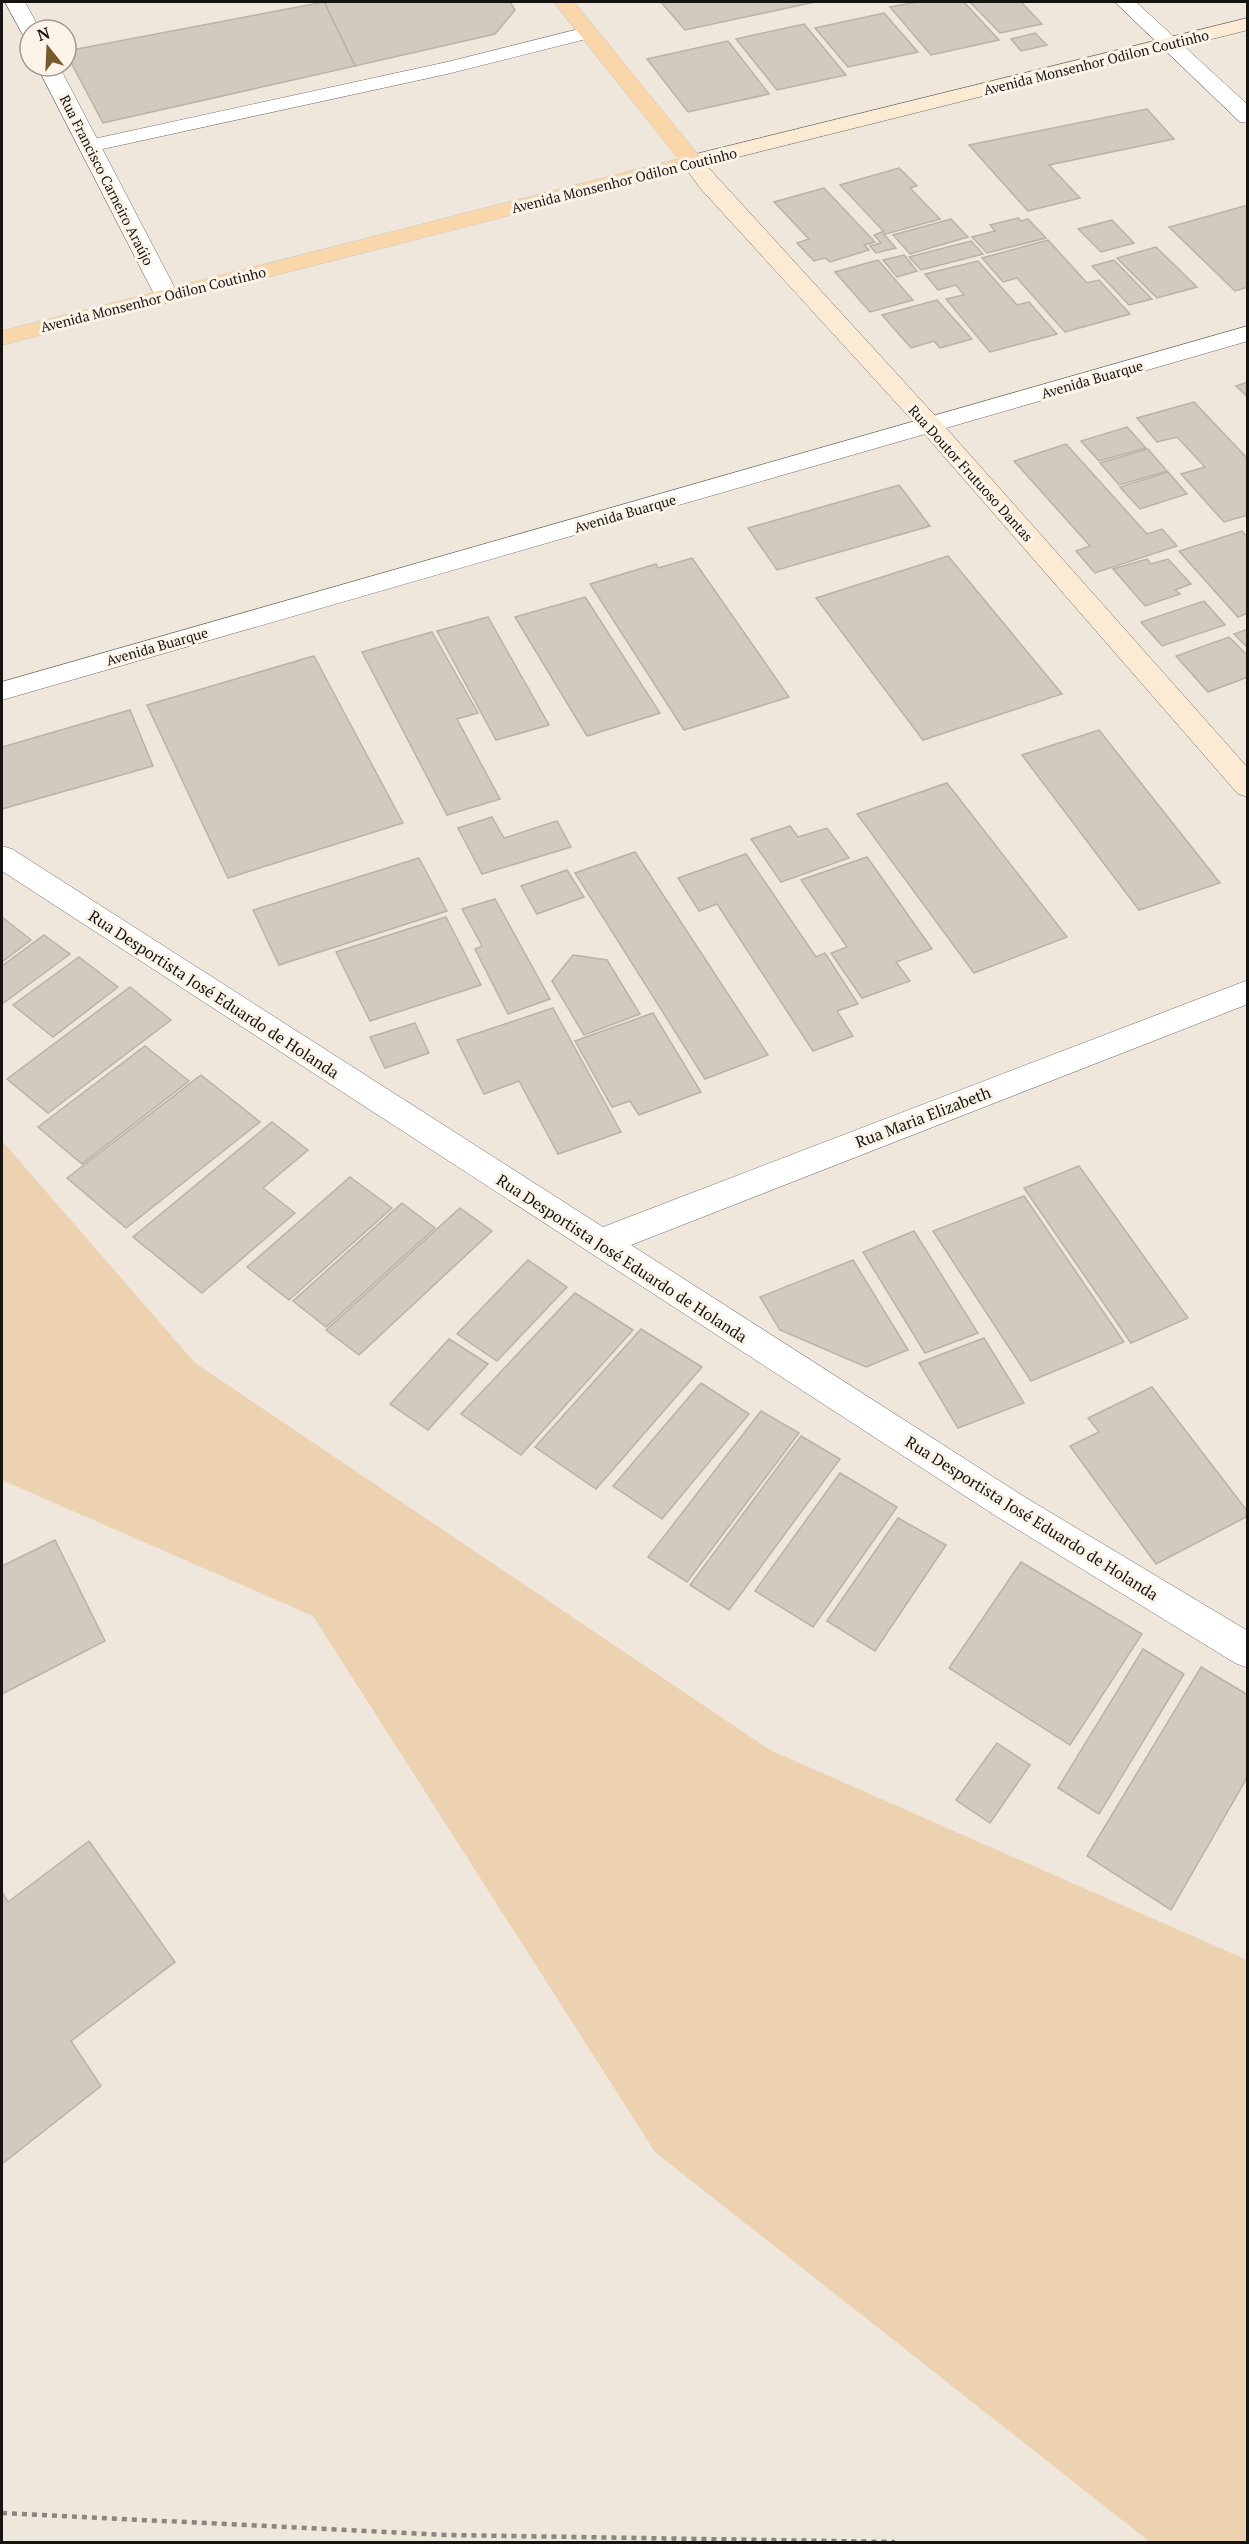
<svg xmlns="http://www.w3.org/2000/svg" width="1249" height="2544" font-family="'PT Serif',serif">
<rect width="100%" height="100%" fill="#efe6dc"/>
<path fill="#ecd2b1" d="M2,1141L195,1363L770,1750L1247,1960V2542H1150L655,2152L313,1616L2,1480Z"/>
<g fill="#d2cabf" stroke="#bab2a7" stroke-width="1.5">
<path d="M324,2H510L515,10L495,34L355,66Z"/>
<path d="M324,2L355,66L103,123L66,53V51Z"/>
<path d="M661,2H815L685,30Z"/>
<path d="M917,2H964L999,40L931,55L890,7Z"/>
<path d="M970,2H1021L1042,24L1000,33Z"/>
<path d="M884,13L918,52L848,67L815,28Z"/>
<path d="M804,24L846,75L777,90L736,39Z"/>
<path d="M1035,33L1047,45L1021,51L1011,39Z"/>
<path d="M728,41L769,94L688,112L647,59Z"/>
<path d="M1147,109L1174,139L1049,165L1080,198L1028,211L969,145Z"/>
<path d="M899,168L917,186L910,188L940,219L886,234L840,185Z"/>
<path d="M824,188L875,242L864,245L869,250L830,262L825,258L814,261L797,243L809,239L774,202Z"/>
<path d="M1248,205V287L1235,291L1169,227Z"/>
<path d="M1018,218L1021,221L1028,219L1046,238L987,253L972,237L995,231L990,225Z"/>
<path d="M951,219L968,237L910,254L893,235Z"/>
<path d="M1112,220L1134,243L1101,252L1078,229Z"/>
<path d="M882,232L896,248L876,253L870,246L881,243L874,235Z"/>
<path d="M1048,240L1087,283L1099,280L1130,314L1065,332L1017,278L1003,282L982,258Z"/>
<path d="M971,241L983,254L921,270L909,257Z"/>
<path d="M1156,247L1197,287L1157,298L1117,258Z"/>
<path d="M904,255L917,271L897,277L883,260Z"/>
<path d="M878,260L913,300L870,312L835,272Z"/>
<path d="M1114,260L1152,299L1129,305L1092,266Z"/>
<path d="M978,261L1017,305L1029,302L1057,334L990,352L946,299L964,295L956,285L938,290L925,274Z"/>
<path d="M937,300L972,339L940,348L934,341L911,348L882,315Z"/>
<path d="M1248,382V397L1236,386Z"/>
<path d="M1194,402L1248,459V515L1224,522L1181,474L1205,467L1177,437L1157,442L1137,418Z"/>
<path d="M1127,427L1146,448L1099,461L1081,441Z"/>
<path d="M1066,444L1147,534L1162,529L1177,546L1095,573L1076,551L1090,546L1014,461Z"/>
<path d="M1148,449L1167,471L1119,485L1100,463Z"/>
<path d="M1168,472L1187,494L1140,509L1120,487Z"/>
<path d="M899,485L930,526L777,570L748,528Z"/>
<path d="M1242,531L1248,538V613L1238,617L1179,551Z"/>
<path d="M948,556L1062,694L923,740L816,598Z"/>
<path d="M692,558L789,697L684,730L590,584L656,564L658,568Z"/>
<path d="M1147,559L1151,564L1168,559L1191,584L1175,590L1180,594L1145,606L1113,569Z"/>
<path d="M585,597L660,713L587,736L515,617Z"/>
<path d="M1204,601L1225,625L1162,646L1141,622Z"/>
<path d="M488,617L549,725L496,740L437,631Z"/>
<path d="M1248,629V648L1234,634Z"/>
<path d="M432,632L478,713L457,719L500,799L447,815L362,652Z"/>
<path d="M1229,637L1248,656V677L1208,692L1176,656Z"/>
<path d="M314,656L403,823L228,878L147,705Z"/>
<path d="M130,710L153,766L2,809V747Z"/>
<path d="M1099,730L1220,883L1139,910L1022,755Z"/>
<path d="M947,783L1067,937L974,973L857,814Z"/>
<path d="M492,817L504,838L557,821L571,847L482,874L458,828Z"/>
<path d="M790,826L798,837L827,828L849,858L781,882L751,839Z"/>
<path d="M635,852L768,1055L705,1079L575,873Z"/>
<path d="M746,854L816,957L825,953L858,1004L837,1011L853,1036L813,1051L717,904L699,911L678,878Z"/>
<path d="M867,857L932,949L896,962L910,981L862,998L831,953L847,947L801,880Z"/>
<path d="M419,858L447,911L279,965L253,910Z"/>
<path d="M567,870L584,897L537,914L521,886Z"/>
<path d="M495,899L550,999L508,1014L475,949L482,946L462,909Z"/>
<path d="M2,917L31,940L2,962Z"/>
<path d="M446,917L481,985L370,1021L336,952Z"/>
<path d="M44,935L70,954L2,1004V966Z"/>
<path d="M573,955L607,960L640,1014L584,1035L552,981Z"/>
<path d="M79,957L118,987L53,1037L13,1005Z"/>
<path d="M130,987L171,1020L48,1113L7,1079Z"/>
<path d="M553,1008L621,1132L558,1154L519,1081L484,1094L457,1040Z"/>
<path d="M653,1013L701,1092L639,1115L630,1101L612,1107L575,1041Z"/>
<path d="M415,1023L429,1053L385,1068L370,1037Z"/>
<path d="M145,1046L189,1081L82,1164L38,1127Z"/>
<path d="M201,1075L260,1122L126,1228L67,1178Z"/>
<path d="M272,1122L308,1150L263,1188L295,1213L202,1293L133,1237Z"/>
<path d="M1079,1166L1188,1318L1131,1343L1024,1188Z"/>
<path d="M350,1177L392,1208L289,1300L247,1267Z"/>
<path d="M1024,1196L1124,1342L1031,1381L933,1231Z"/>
<path d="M402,1203L435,1228L326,1327L293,1301Z"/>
<path d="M460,1208L492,1231L359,1355L326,1330Z"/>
<path d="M914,1231L978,1333L925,1353L863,1252Z"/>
<path d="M528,1260L567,1287L497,1361L457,1334Z"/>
<path d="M853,1260L908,1350L866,1367L780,1330L760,1297Z"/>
<path d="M575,1293L633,1330L521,1455L461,1414Z"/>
<path d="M641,1329L702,1367L596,1489L535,1447Z"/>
<path d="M984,1338L1024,1403L958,1428L919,1363Z"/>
<path d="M449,1339L488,1364L428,1430L390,1404Z"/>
<path d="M701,1383L749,1414L662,1519L613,1486Z"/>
<path d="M1152,1387L1248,1512V1516L1156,1564L1070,1446L1099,1432L1088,1418Z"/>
<path d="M761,1411L799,1433L687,1582L648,1557Z"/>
<path d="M801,1436L840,1459L729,1610L690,1585Z"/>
<path d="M840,1473L897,1507L813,1627L755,1591Z"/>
<path d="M898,1518L946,1545L875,1651L827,1621Z"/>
<path d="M55,1540L105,1641L2,1694V1566Z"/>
<path d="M1021,1562L1142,1634L1070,1745L949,1668Z"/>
<path d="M1143,1649L1184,1674L1099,1814L1058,1788Z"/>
<path d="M1201,1667L1248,1695V1776L1171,1910L1087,1856Z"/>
<path d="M997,1743L1030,1765L990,1823L956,1800Z"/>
<path d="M89,1841L175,1962L71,2041L101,2086L2,2164V1892L8,1902Z"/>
</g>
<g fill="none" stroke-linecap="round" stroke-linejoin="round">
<g stroke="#746d63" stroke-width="1">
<path id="service" d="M587,27L594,29L597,33L594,37L447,74L89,152L82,150L79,146L82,142L89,140L447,62Z"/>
</g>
<g stroke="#746d63" stroke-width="1">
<g id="minor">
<path d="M1115,2H1136L1248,105V123L1240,122Z"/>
<path d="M1248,326V341L2,700V682Z"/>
<path d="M2,846L12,849L603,1227L1248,980V1004L631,1245L1023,1496L1248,1631V1668L1235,1663L999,1518L2,871Z"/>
</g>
</g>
<g stroke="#746d63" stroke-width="1">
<g id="tertiary">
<path d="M5,2H25L40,30H30V37L23,35Z"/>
<path d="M37,66H59L178,294L174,299L166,301L158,299L154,294Z"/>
</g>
</g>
<g stroke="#746d63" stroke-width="1">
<path id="secondary" d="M1248,18V30L706,165L939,420L1248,768V797L1238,794L921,430L700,188L681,162L684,157Z"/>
</g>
<g stroke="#c7c7c6" stroke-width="1">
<path id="primary" d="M554,2H574L700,157L703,162L700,167L2,345V331L678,159Z"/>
</g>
<path stroke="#8b857e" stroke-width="4.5" stroke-dasharray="5 5" stroke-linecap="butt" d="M2,2513L448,2535L895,2542"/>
<use href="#service" fill="#fff" fill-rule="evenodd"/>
<use href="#minor" fill="#fff" fill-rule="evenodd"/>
<use href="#tertiary" fill="#fff" fill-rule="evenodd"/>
<use href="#secondary" fill="#fcebd4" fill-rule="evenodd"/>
<use href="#primary" fill="#f9d7aa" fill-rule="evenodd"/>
</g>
<g text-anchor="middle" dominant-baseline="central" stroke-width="6" stroke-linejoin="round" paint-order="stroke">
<g font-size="14" fill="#161410" stroke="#fcf4e9">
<text transform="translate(1096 62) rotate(-14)">Avenida Monsenhor Odilon Coutinho</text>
<text transform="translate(107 180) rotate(63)">Rua Francisco Carneiro Araújo</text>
<text transform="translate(624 180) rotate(-14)">Avenida Monsenhor Odilon Coutinho</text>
<text transform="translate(153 299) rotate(-14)">Avenida Monsenhor Odilon Coutinho</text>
<text transform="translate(1092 379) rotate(-16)">Avenida Buarque</text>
<text transform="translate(971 473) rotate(48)">Rua Doutor Frutuoso Dantas</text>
<text transform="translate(625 513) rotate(-16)">Avenida Buarque</text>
<text transform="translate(157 646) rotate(-16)">Avenida Buarque</text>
</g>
<g font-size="16" fill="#161410" stroke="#fcf4e9">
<text transform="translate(214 994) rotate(33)">Rua Desportista José Eduardo de Holanda</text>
<text transform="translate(923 1117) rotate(-21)">Rua Maria Elizabeth</text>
<text transform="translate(622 1258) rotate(33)">Rua Desportista José Eduardo de Holanda</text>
<text transform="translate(1032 1518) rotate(32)">Rua Desportista José Eduardo de Holanda</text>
</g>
</g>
<rect width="1249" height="2544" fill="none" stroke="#161410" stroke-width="6"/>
<g transform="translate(48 48) rotate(342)"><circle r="28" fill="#fcf4e9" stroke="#a09a92" stroke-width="1.5"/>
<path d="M0-4.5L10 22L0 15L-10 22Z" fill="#78592e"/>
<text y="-9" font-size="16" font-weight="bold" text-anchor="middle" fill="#161410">N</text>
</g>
</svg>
